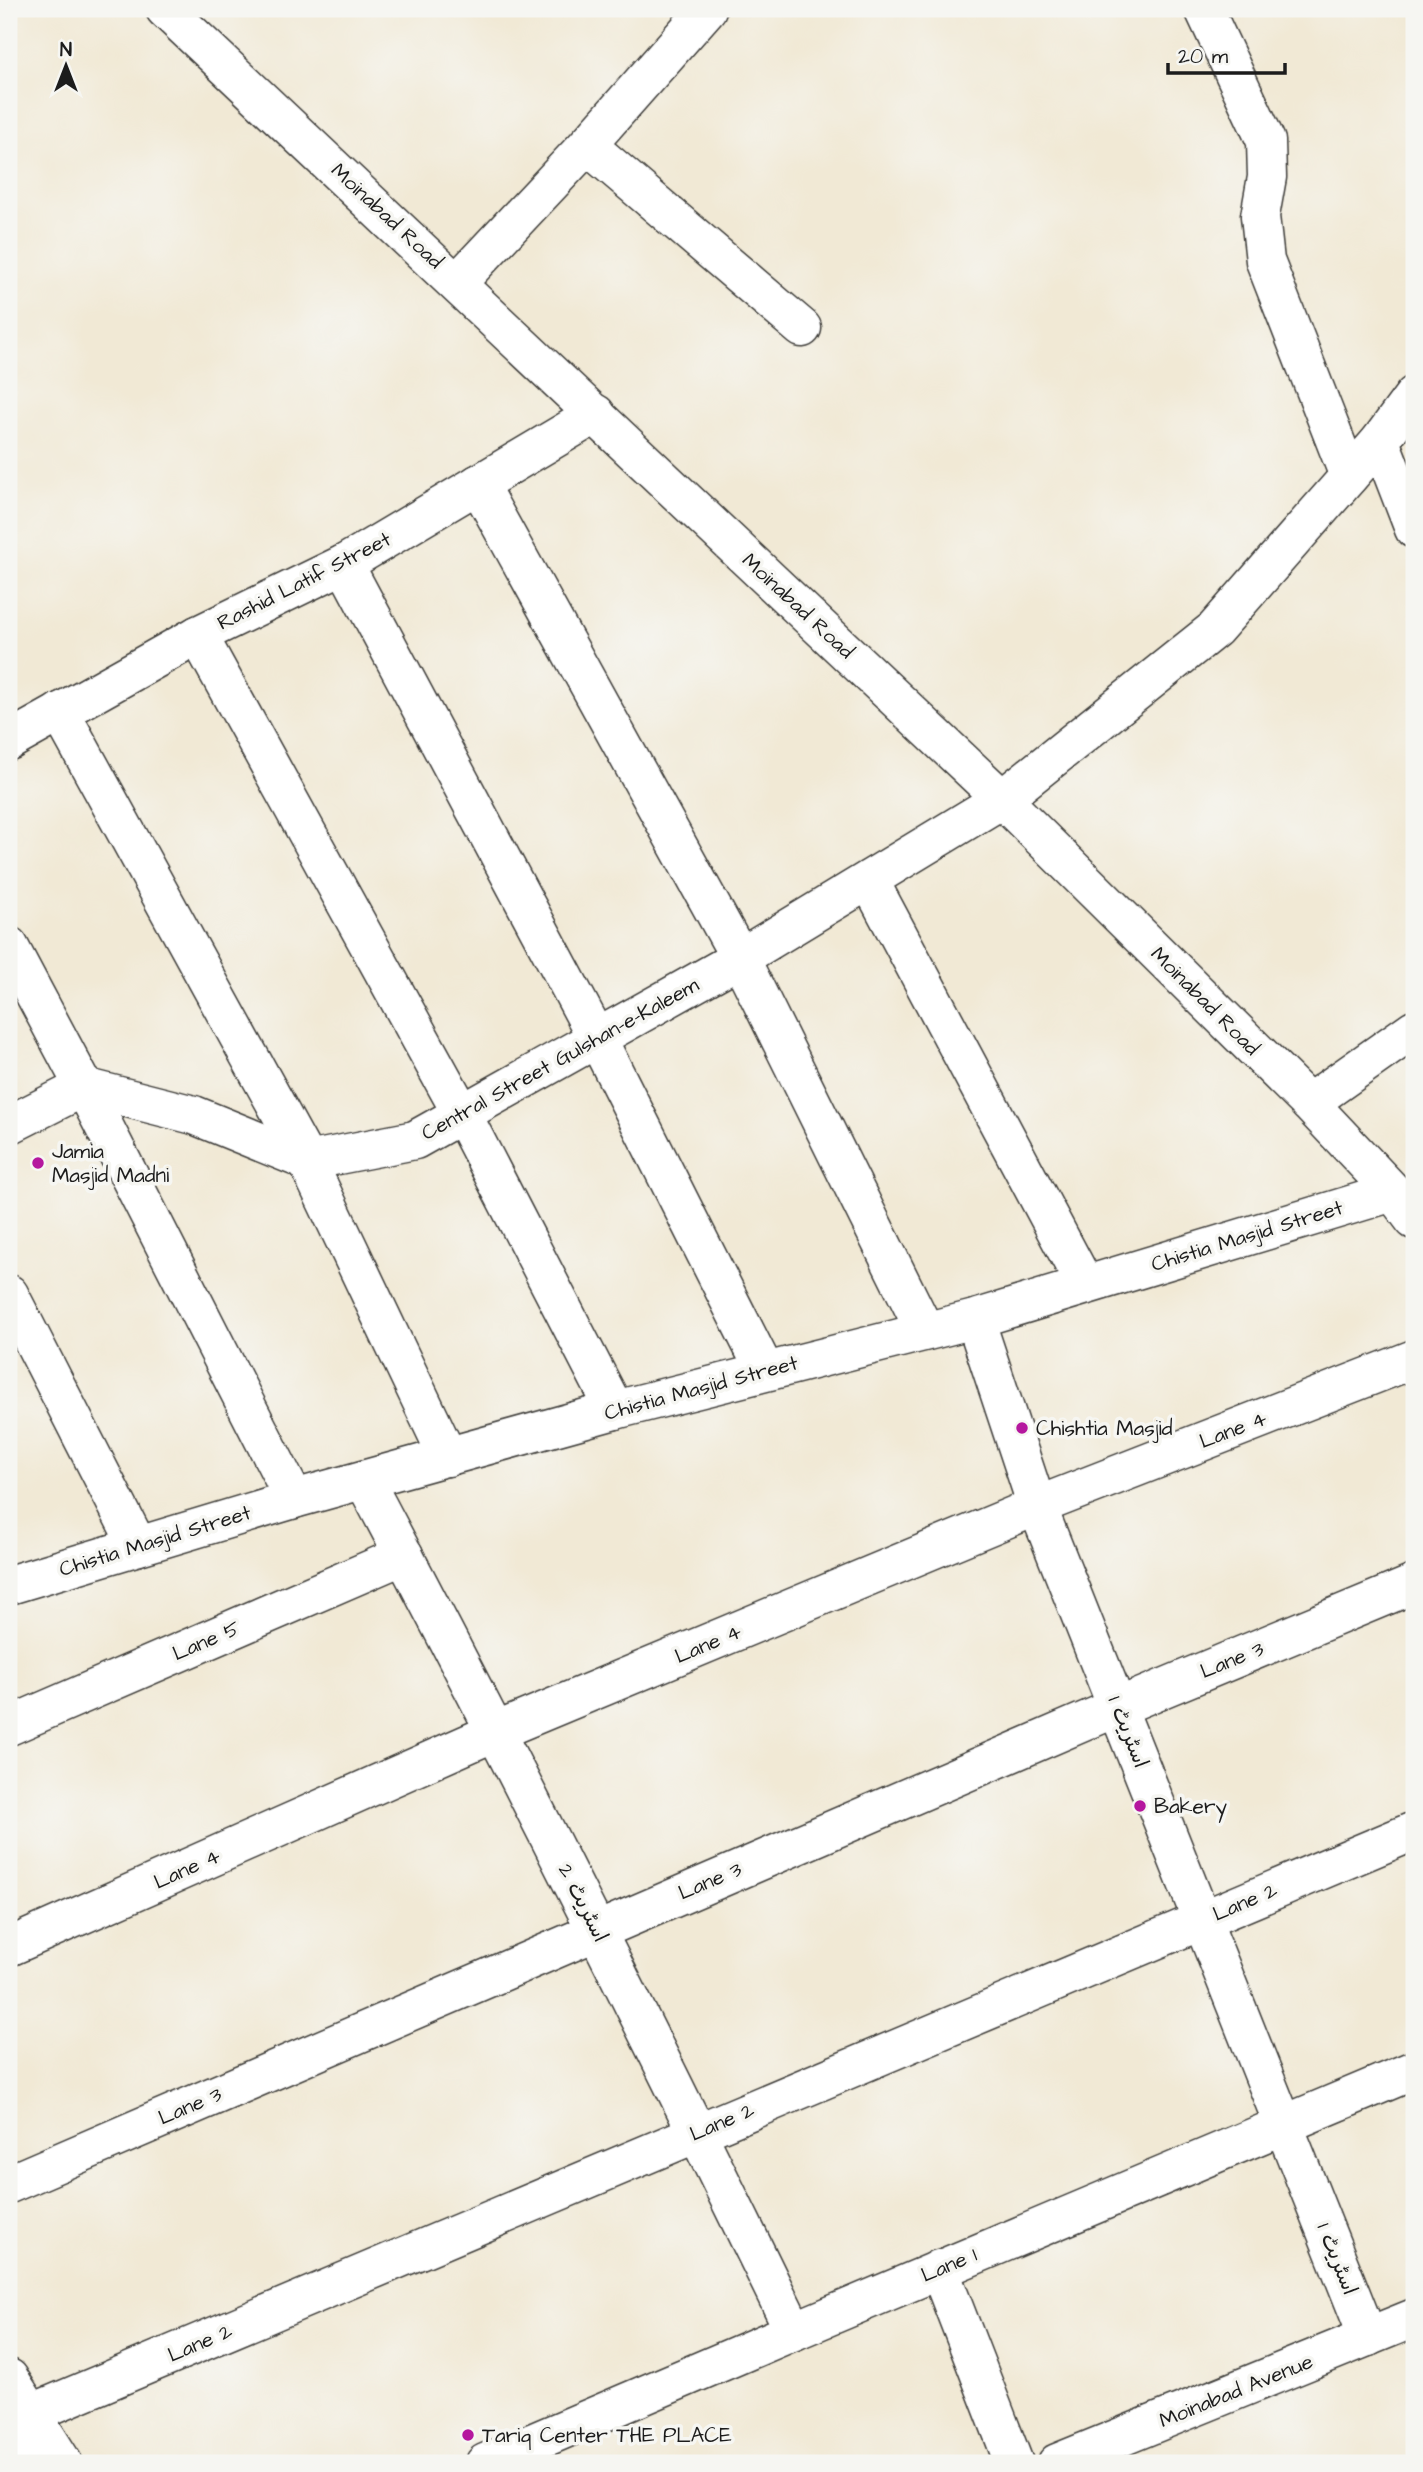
<svg xmlns="http://www.w3.org/2000/svg" width="1423" height="2472" font-family="'Architects Daughter','Playpen Sans Arabic',sans-serif">
<rect width="100%" height="100%" fill="#f6f6f2"/>
<filter id="ink" filterUnits="userSpaceOnUse"><feTurbulence type="fractalNoise" baseFrequency=".0143" numOctaves="2"/><feDisplacementMap in="SourceGraphic" scale="14" xChannelSelector="R" yChannelSelector="G"/><feConvolveMatrix kernelMatrix="1 2 1 2 8 2 1 2 1" color-interpolation-filters="sRGB"/></filter>
<filter id="wash" filterUnits="userSpaceOnUse"><feTurbulence type="fractalNoise" baseFrequency=".00686" numOctaves="4" result="noise"/><feDisplacementMap in="SourceGraphic" scale="28" xChannelSelector="R" yChannelSelector="G"/><feGaussianBlur stdDeviation="1.57" result="paint"/><feColorMatrix in="noise" values="0 0 0 0 0 0 0 0 0 0 0 0 0 0 0 0 0 1.4 0 .05"/><feComposite in="paint" operator="in"/></filter>
<g filter="url(#wash)">
<rect width="100%" height="100%" fill="#f1e9d5"/>
</g>
<g filter="url(#ink)">
<g fill="none" stroke-linecap="round" stroke-linejoin="round">
<g stroke="#3c3b38" stroke-width="41">
<g id="minor">
<path d="M165,9L1002,799L1309,1103L1393,1192L1414,1220"/>
<path d="M1204,9L1266,141L1267,177L1260,216L1265,261L1349,476"/>
<path d="M587,145L802,328"/>
<path d="M457,283L587,145L707,9"/>
<path d="M1380,441L1414,529"/>
<path d="M478,484L740,958L925,1331"/>
<path d="M344,564L597,1038L765,1371"/>
<path d="M198,635L462,1114L615,1410"/>
<path d="M60,712L307,1161L448,1457"/>
<path d="M9,741L198,635L344,564L596,414"/>
<path d="M869,880L1085,1285"/>
<path d="M9,946L84,1087L294,1499"/>
<path d="M1309,1103L1414,1029"/>
<path d="M9,1125L84,1087L194,1115L307,1161L415,1140L740,958L1002,799L1215,629L1380,441L1414,395"/>
<path d="M9,1294L138,1546"/>
<path d="M975,1319L1037,1506L1368,2337"/>
<path d="M364,1480C513,1761 655,2045 794,2331"/>
<path d="M9,1585L294,1499L615,1410L975,1319L1393,1192"/>
<path d="M9,1726L404,1555"/>
<path d="M9,1947L497,1731L1037,1506L1414,1359"/>
<path d="M9,2184L1118,1707L1414,1584"/>
<path d="M939,2269L1014,2463"/>
<path d="M9,2378L63,2463"/>
<path d="M30,2414L1414,1831"/>
<path d="M9,2435L26,2463"/>
<path d="M485,2463L794,2331L1414,2070"/>
<path d="M1057,2463L1414,2318"/>
</g>
</g>
<use href="#minor" stroke="#fff" stroke-width="38"/>
</g>
</g>
<g fill="#b5179e" stroke="#f6f6f2" stroke-width="2.5">
<circle cx="38" cy="1163" r="7"/>
<circle cx="1022" cy="1428" r="7"/>
<circle cx="1140" cy="1806" r="7"/>
<circle cx="468" cy="2435" r="7"/>
</g>
<g text-anchor="middle" dominant-baseline="central" stroke-width="7" stroke-linejoin="round" paint-order="stroke">
<g font-size="21" fill="#1c1c1c" stroke="#f6f6f2">
<text transform="translate(387 216) rotate(43)">Moinabad Road</text>
<text transform="translate(304 581) rotate(-27)">Rashid Latif Street</text>
<text transform="translate(798 606) rotate(43)">Moinabad Road</text>
<text transform="translate(1205 1001) rotate(45)">Moinabad Road</text>
<text transform="translate(560 1059) rotate(-29)">Central Street Gulshan-e-Kaleem</text>
<text transform="translate(1247 1236) rotate(-17)">Chistia Masjid Street</text>
<text transform="translate(701 1388) rotate(-15)">Chistia Masjid Street</text>
<text transform="translate(1233 1430) rotate(-21)">Lane 4</text>
<text transform="translate(155 1541) rotate(-17)">Chistia Masjid Street</text>
<text transform="translate(206 1641) rotate(-23)">Lane 5</text>
<text transform="translate(708 1644) rotate(-23)">Lane 4</text>
<text transform="translate(1232 1660) rotate(-22)">Lane 3</text>
<text transform="translate(1128 1732) rotate(68)">اسٹریٹ 1</text>
<text transform="translate(187 1869) rotate(-24)">Lane 4</text>
<text transform="translate(710 1881) rotate(-23)">Lane 3</text>
<text transform="translate(1245 1902) rotate(-23)">Lane 2</text>
<text transform="translate(583 1903) rotate(63)">اسٹریٹ 2</text>
<text transform="translate(190 2106) rotate(-23)">Lane 3</text>
<text transform="translate(722 2122) rotate(-23)">Lane 2</text>
<text transform="translate(1337 2259) rotate(68)">اسٹریٹ 1</text>
<text transform="translate(949 2265) rotate(-23)">Lane 1</text>
<text transform="translate(200 2343) rotate(-23)">Lane 2</text>
<text transform="translate(1236 2391) rotate(-22)">Moinabad Avenue</text>
</g>
<g font-size="21" fill="#1c1c1c" stroke="#f6f6f2" text-anchor="start">
<text x="52" y="1151">Jamia<tspan x="52" dy="24">Masjid Madni</tspan></text>
<text x="1036" y="1428">Chishtia Masjid</text>
<text x="1154" y="1806">Bakery</text>
<text x="482" y="2435">Tariq Center THE PLACE</text>
</g>
</g>
<rect width="1423" height="2472" fill="none" stroke="#f6f6f2" stroke-width="35"/>
<g transform="translate(66 66)" stroke="#f6f6f2" stroke-width="5" paint-order="stroke">
<path d="M0-5L12 26L0 18L-12 26Z" fill="#1c1c1c"/>
<text y="-10" font-size="19" font-weight="bold" text-anchor="middle" fill="#1c1c1c">N</text>
</g>
<path d="M1168 63v10h117v-10" fill="none" stroke="#1c1c1c" stroke-width="3.5"/>
<text x="1178" y="63" font-size="21" fill="#1c1c1c" stroke="#f6f6f2" stroke-width="5" paint-order="stroke">20 m</text>
</svg>
